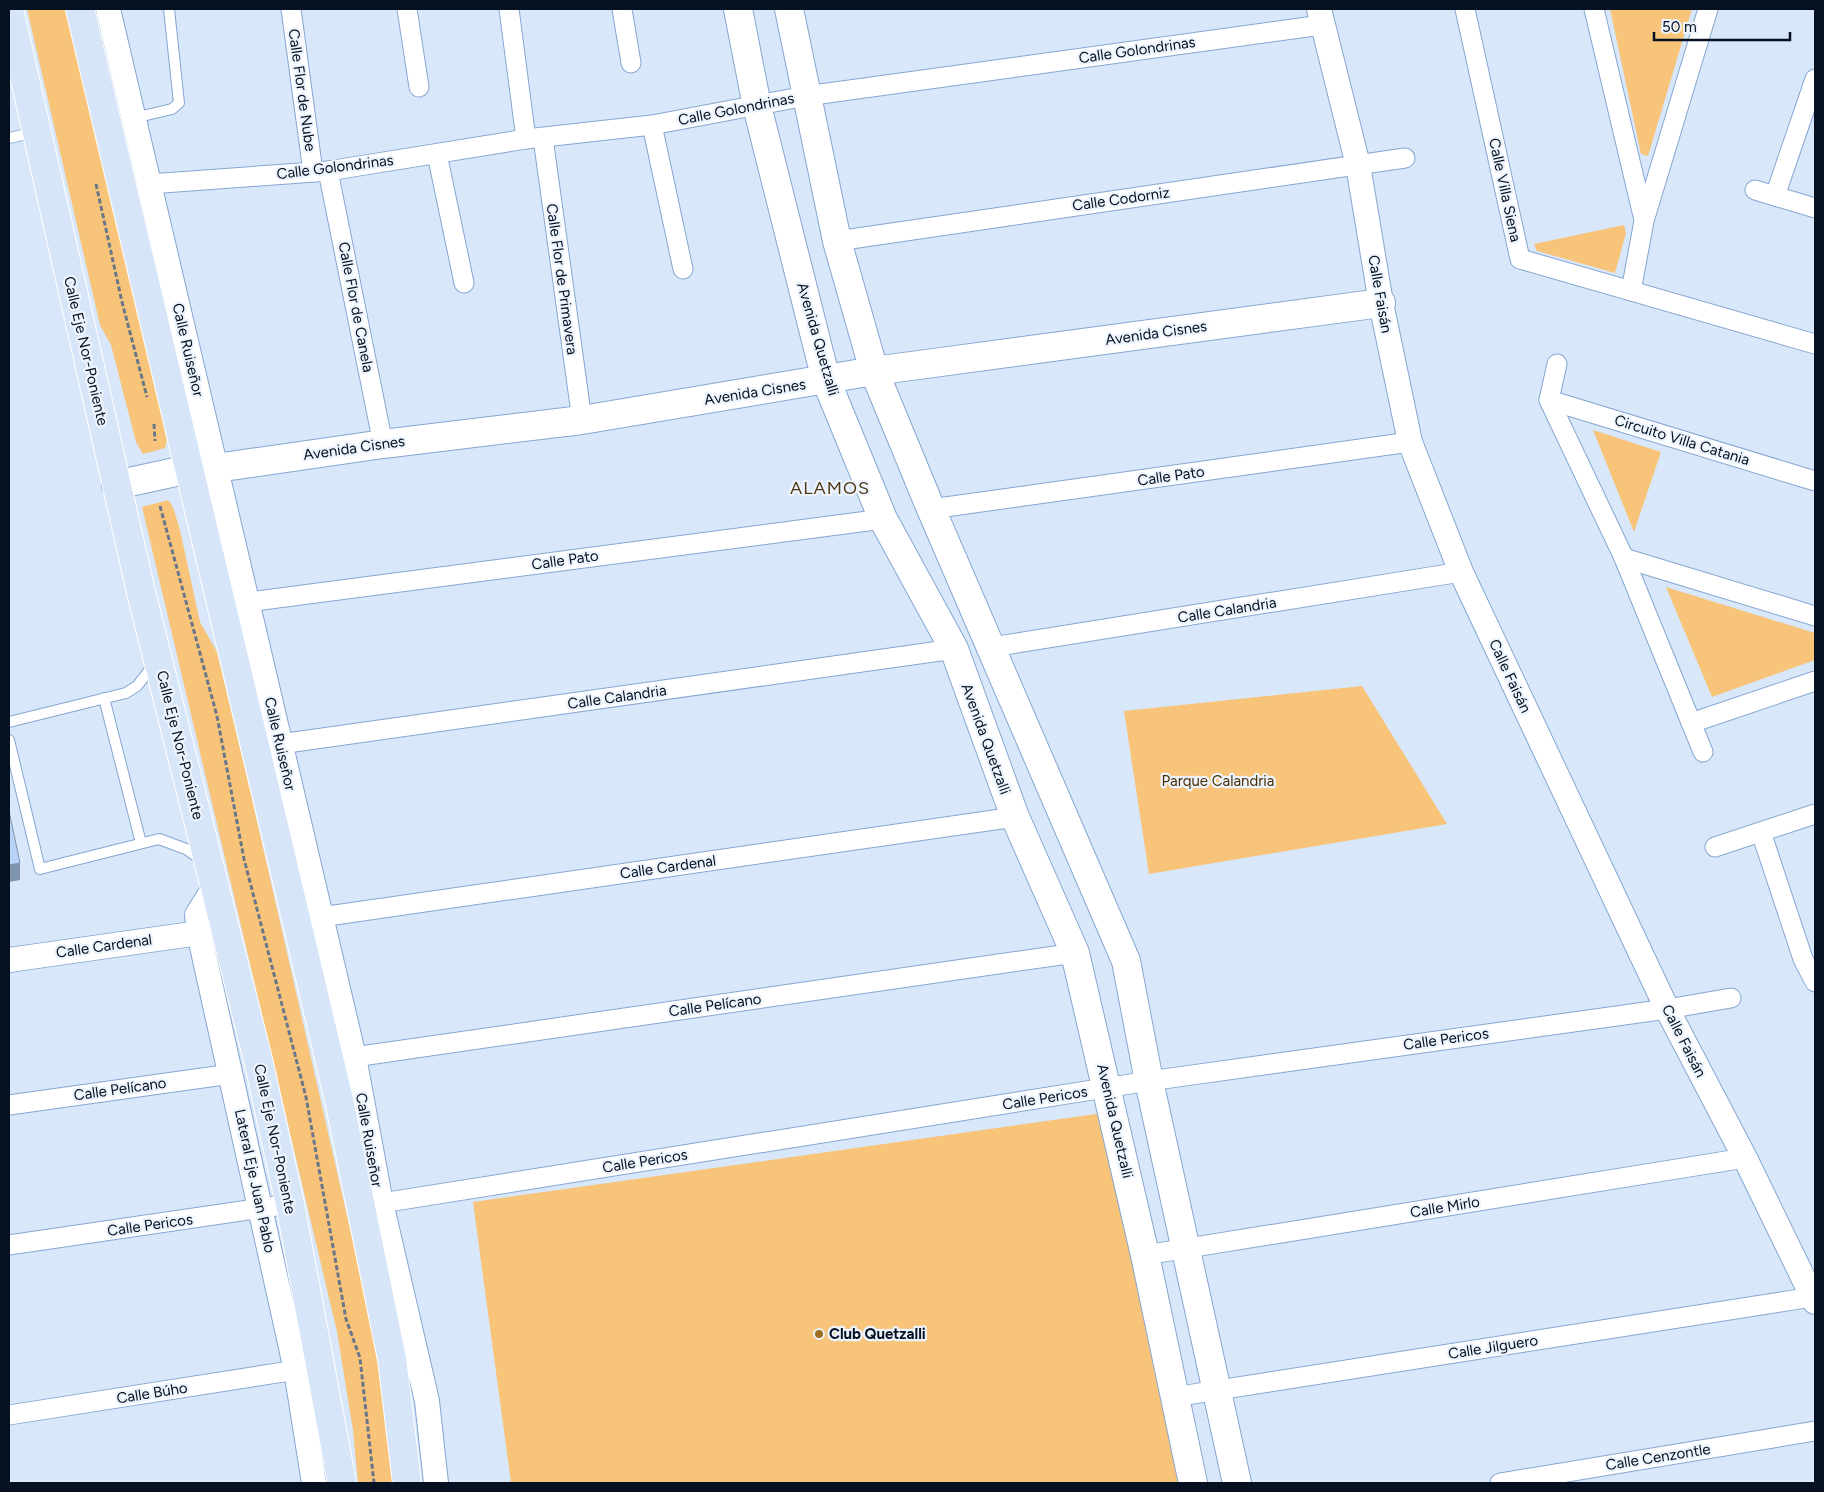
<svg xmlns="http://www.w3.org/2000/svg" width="1824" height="1492" font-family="Figtree,sans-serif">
<rect width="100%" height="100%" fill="#d9e7fa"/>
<g fill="#f7c47a">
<path d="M27,9H67L140,316L167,440L165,448L143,454L136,442L111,345L100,325Z"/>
<path d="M1610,9H1692L1648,156L1641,154Z"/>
<path d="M1624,225L1626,233L1615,273L1537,251L1534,244Z"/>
<path d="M1593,430L1661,452L1634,532Z"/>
<path d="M168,500L173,507L180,530L200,622L217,652L249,786L369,1312L393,1447L397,1483H358L353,1430L337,1332L142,507Z"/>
<path d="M1666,587L1815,633V660L1712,697Z"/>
<path d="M1362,686L1447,824L1149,874L1124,711Z"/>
<path d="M1103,1113L1178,1483H511L473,1202Z"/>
</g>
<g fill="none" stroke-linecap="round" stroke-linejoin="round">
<g stroke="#85a7d2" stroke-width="12">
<g id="service">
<path d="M134,118L172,109L179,103L169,9"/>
<path d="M9,138L36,132"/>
<path d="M104,698L141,843"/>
<path d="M9,722L126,693L137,686L155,663"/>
<path d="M9,740L40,869L159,839L186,849L203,861"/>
</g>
</g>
<g stroke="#85a7d2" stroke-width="21">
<g id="minor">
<path d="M291,9L313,172"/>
<path d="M407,9L419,87"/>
<path d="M509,9L526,139"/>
<path d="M622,9L631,63"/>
<path d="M1465,9L1520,259L1815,344"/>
<path d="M1594,9L1644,220"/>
<path d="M652,125L683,269"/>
<path d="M543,138L582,420"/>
<path d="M437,154L464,283"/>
<path d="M328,171L383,444"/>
<path d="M149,184L328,171L526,139L652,125L806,96L1322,25"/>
<path d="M1755,190L1815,208"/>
<path d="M1775,196L1815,79"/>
<path d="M837,241L1405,158"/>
<path d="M1631,291L1644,221L1708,9"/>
<path d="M1557,364L1549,400L1624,558L1703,752"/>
<path d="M1549,400L1815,481"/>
<path d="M931,509L1410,442"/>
<path d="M1624,558L1815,616"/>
<path d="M248,602L883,519"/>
<path d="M992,647L1461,572"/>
<path d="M1691,723L1815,681"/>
<path d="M280,744L954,649"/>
<path d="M1761,832L1803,959L1815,982"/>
<path d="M1715,847L1815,814"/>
<path d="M321,917L1015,817"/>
<path d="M354,1057L1075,953"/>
<path d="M9,1105L231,1074"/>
<path d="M369,1205L1149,1081L1667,1009L1731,998"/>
<path d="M9,1245L290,1204"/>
<path d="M1145,1255L1745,1158"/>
<path d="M1174,1397L1812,1297"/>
<path d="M9,1415L296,1370"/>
<path d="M1500,1483L1815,1431"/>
</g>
</g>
<g stroke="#85a7d2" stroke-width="26">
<g id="tertiary">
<path d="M108,9L354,1057L381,1203L427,1401L436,1483"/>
<path d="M1319,9L1358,165L1381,303L1410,442L1461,572L1667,1009L1745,1158L1815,1302"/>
<path d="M216,885L197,915L199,933L296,1370L314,1483"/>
<path d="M9,960L199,933"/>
</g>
</g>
<g stroke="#85a7d2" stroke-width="30">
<g id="secondary">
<path d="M738,9L757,106L826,380L883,519L954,649L1015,817L1075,953L1145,1255L1193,1483"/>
<path d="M789,9L837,241L874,371L931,509L1126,961L1149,1081L1237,1483"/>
<path d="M116,485L189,469L216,468L383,444L582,420L874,371L1381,303"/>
</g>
</g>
<g stroke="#fff" stroke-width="30">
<g id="primary">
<path d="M9,9L141,592L259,1064L290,1204L342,1483"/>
<path d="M80,9L339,1100L392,1359L407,1483"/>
</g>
</g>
<g stroke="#6b7789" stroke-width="3" stroke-dasharray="5 2.5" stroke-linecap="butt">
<path d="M96,184L122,302L147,397"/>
<path d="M154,424L155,441"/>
<path d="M160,506L217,716L244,859L306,1097L346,1319L360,1358L374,1483"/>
</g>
<use href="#service" stroke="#fff" stroke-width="10"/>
<use href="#minor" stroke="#fff" stroke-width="19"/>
<use href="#tertiary" stroke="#fff" stroke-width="24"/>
<use href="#secondary" stroke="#fff" stroke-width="28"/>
<use href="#primary" stroke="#d6e5f8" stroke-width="28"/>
</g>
<path fill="#8094ae" d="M20,863V880L9,882V865Z"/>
<path fill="#b7d3f8" stroke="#8094ae" d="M9,811L20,863L9,865Z"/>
<circle fill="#9e6f21" stroke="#edf4fd" stroke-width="2" cx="819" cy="1334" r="5"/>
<g text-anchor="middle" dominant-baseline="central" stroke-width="4.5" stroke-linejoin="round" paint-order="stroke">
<g font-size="15" fill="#051020" stroke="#edf4fd">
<text transform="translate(1137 50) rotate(-8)">Calle Golondrinas</text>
<text transform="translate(302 90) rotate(82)">Calle Flor de Nube</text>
<text transform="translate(736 109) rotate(-11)">Calle Golondrinas</text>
<text transform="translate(335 167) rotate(-7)">Calle Golondrinas</text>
<text transform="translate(1505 190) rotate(78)">Calle Villa Siena</text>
<text transform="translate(1121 199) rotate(-8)">Calle Codorniz</text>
<text transform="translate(562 279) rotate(82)">Calle Flor de Primavera</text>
<text transform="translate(1380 294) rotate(80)">Calle Faisán</text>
<text transform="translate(356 307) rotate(79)">Calle Flor de Canela</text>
<text transform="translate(1156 333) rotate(-8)">Avenida Cisnes</text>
<text transform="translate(818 339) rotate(74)">Avenida Quetzalli</text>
<text transform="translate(188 350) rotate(77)">Calle Ruiseñor</text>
<text transform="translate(86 351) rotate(77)">Calle Eje Nor-Poniente</text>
<text transform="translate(755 392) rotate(-9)">Avenida Cisnes</text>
<text transform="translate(1682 440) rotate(17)">Circuito Villa Catania</text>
<text transform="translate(354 448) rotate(-8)">Avenida Cisnes</text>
<text transform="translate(1171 476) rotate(-8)">Calle Pato</text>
<text transform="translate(565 560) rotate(-8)">Calle Pato</text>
<text transform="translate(1227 610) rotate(-9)">Calle Calandria</text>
<text transform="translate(1510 676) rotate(65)">Calle Faisán</text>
<text transform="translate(617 697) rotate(-8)">Calle Calandria</text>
<text transform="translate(986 739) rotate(70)">Avenida Quetzalli</text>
<text transform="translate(280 744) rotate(77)">Calle Ruiseñor</text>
<text transform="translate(180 745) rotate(76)">Calle Eje Nor-Poniente</text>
<text transform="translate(668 867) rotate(-8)">Calle Cardenal</text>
<text transform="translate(104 946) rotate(-8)">Calle Cardenal</text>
<text transform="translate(715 1005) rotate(-8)">Calle Pelícano</text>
<text transform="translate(1446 1039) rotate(-8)">Calle Pericos</text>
<text transform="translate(1684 1041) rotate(63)">Calle Faisán</text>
<text transform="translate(120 1089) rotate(-8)">Calle Pelícano</text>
<text transform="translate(1045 1098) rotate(-9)">Calle Pericos</text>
<text transform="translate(1115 1121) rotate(77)">Avenida Quetzalli</text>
<text transform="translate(275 1139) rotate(78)">Calle Eje Nor-Poniente</text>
<text transform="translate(369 1140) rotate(80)">Calle Ruiseñor</text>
<text transform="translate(645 1161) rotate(-9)">Calle Pericos</text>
<text transform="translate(255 1181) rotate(78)">Lateral Eje Juan Pablo</text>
<text transform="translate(1445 1207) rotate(-9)">Calle Mirlo</text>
<text transform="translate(150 1225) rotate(-8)">Calle Pericos</text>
<text transform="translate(1493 1347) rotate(-9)">Calle Jilguero</text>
<text transform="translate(152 1393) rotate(-9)">Calle Búho</text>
<text transform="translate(1658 1457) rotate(-9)">Calle Cenzontle</text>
</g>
<g font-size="15" fill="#4a2f00" stroke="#edf4fd">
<text x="1218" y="781">Parque Calandria</text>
</g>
<g font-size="15" font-weight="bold" fill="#051020" stroke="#edf4fd" text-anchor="start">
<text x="829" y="1334">Club Quetzalli</text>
</g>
<g font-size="18" letter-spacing="1" fill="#503916" stroke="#edf4fd">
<text x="830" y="488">ALAMOS</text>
</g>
</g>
<rect width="1824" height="1492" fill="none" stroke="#051020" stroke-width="20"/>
<path d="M1654 32v8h136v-8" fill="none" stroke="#051020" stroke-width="2.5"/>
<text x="1662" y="32" font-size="15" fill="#051020" stroke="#edf4fd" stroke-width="4" paint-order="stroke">50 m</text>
</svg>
